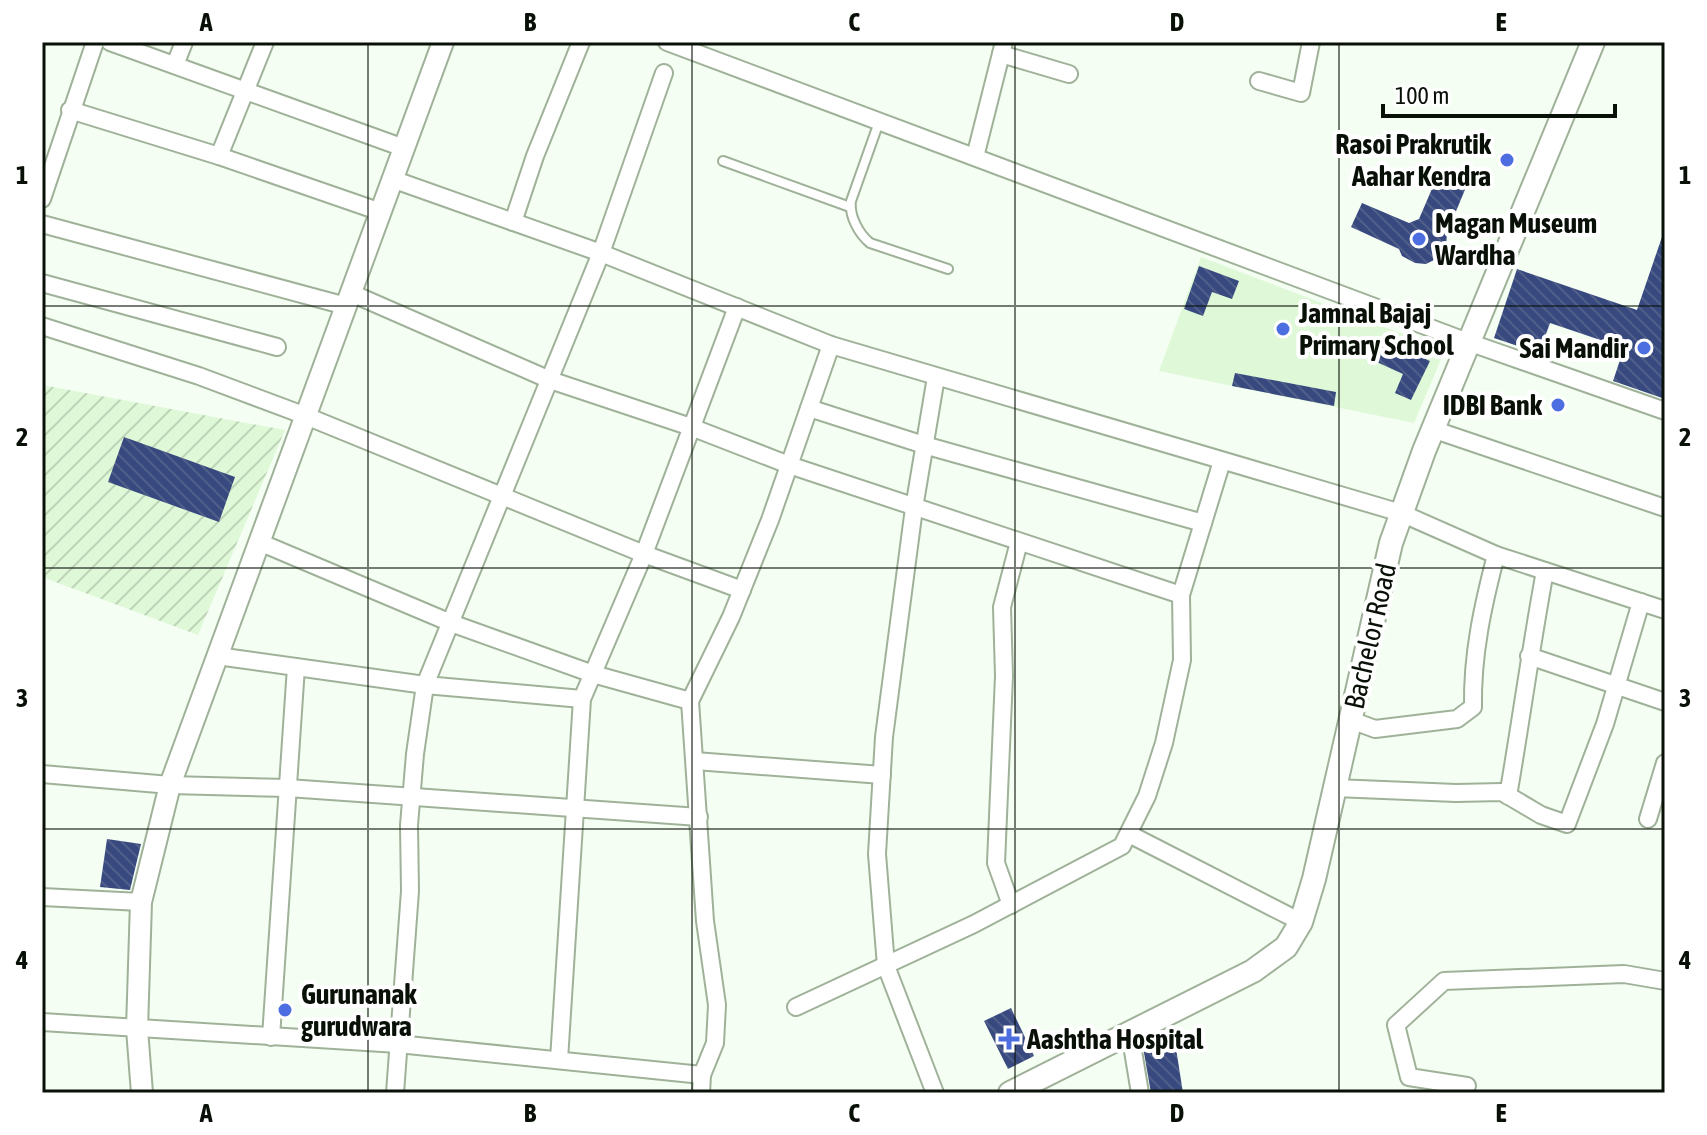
<svg xmlns="http://www.w3.org/2000/svg" width="1707" height="1135" font-family="'Asap Condensed',sans-serif">
<defs>
<pattern id="industrial-furrows" width="10" height="10" patternUnits="userSpaceOnUse" patternTransform="scale(2)"><rect width="10" height="10" fill="#dff9d8"/><path d="M-1 1l2-2M0 10L10 0M9 11l2-2" fill="none" stroke="#bed4b8"/></pattern>
<pattern id="building-back-hatch" width="6" height="6" patternUnits="userSpaceOnUse" patternTransform="scale(2)"><rect width="6" height="6" fill="#37497e"/><path d="M-1 5l2 2M0 0l6 6M5-1l2 2" fill="none" stroke="#505f89"/></pattern>
</defs>
<rect width="100%" height="100%" fill="#f5fef3"/>
<path fill="#dff9d8" d="M1201,257L1445,350L1414,423L1159,371Z"/>
<path fill="url(#industrial-furrows)" d="M42,385L285,430L198,635L42,577Z"/>
<g fill="url(#building-back-hatch)">
<path d="M1440,170L1469,180L1447,233L1446,246L1436,259L1426,264L1415,263L1402,256L1399,249L1351,227L1362,203L1409,223L1419,219Z"/>
<path d="M1663,234H1665V399L1613,381L1624,348L1550,323L1539,353L1494,338L1517,269L1637,310Z"/>
<path d="M1199,266L1239,281L1232,299L1212,292L1203,316L1184,309Z"/>
<path d="M1377,336L1430,361L1411,400L1395,393L1403,374L1357,353L1362,342L1372,347Z"/>
<path d="M1235,373L1336,392L1334,406L1232,386Z"/>
<path d="M124,437L235,477L219,522L108,482Z"/>
<path d="M107,839L141,844L130,890L100,887Z"/>
<path d="M1011,1008L1034,1056L1008,1069L984,1021Z"/>
<path d="M1175,1042L1183,1093H1151L1143,1047Z"/>
</g>
<g fill="none" stroke-linecap="round" stroke-linejoin="round">
<g stroke="#9fb299" stroke-width="12">
<g id="service">
<path d="M879,122L851,201C849,216 859,234 870,243L948,269"/>
<path d="M723,161L850,207"/>
</g>
</g>
<g stroke="#9fb299" stroke-width="20">
<g id="minor">
<path d="M110,42L404,148"/>
<path d="M667,42L1468,342L1665,411"/>
<path d="M1001,54L1069,74"/>
<path d="M175,65L184,42"/>
<path d="M1259,81L1301,93L1311,42"/>
<path d="M70,110L219,156L381,212"/>
<path d="M219,156L265,42"/>
<path d="M975,157L1004,42"/>
<path d="M392,179L601,253L831,345L1401,513L1496,555L1665,610"/>
<path d="M42,199L95,42"/>
<path d="M513,222L535,156L581,42"/>
<path d="M42,224L346,306"/>
<path d="M42,283L277,347"/>
<path d="M351,293L550,380L691,427L789,465L1181,595"/>
<path d="M42,326L199,376L306,416L644,554L742,590"/>
<path d="M809,408L924,445L1203,523"/>
<path d="M1432,429L1665,508"/>
<path d="M259,542L451,623L593,674L690,701"/>
<path d="M217,656L425,685L582,699"/>
<path d="M1529,656L1665,702"/>
<path d="M1351,720L1375,729L1457,719L1473,707C1472,654 1483,605 1496,555"/>
<path d="M695,761L882,775"/>
<path d="M42,774L170,785L288,788L699,817"/>
<path d="M1335,788L1456,793L1502,792L1541,815L1567,824L1605,724L1641,602"/>
<path d="M1508,796C1521,721 1531,646 1545,571"/>
<path d="M1648,819L1665,763"/>
<path d="M1129,834L1301,922"/>
<path d="M42,897L141,902"/>
<path d="M1011,905L996,863L1004,676L1002,607L1019,542"/>
<path d="M796,1007L974,924L1122,846L1147,796L1164,743L1182,660L1181,595L1222,461"/>
<path d="M42,1022L398,1044L702,1075"/>
<path d="M1130,1033L1140,1093"/>
<path d="M271,1037L296,667"/>
<path d="M559,1060L582,699L644,554L737,307"/>
<path d="M1467,1086L1409,1077L1396,1025L1444,981L1624,974L1665,981"/>
<path d="M395,1093L410,891L409,825L415,754L425,685L601,253L664,73"/>
<path d="M701,1093L702,1075L715,1043L717,1005L705,921L690,701L731,617L770,520L831,345"/>
<path d="M935,1093L886,966L877,854L884,737L914,508L936,377"/>
</g>
</g>
<g stroke="#9fb299" stroke-width="24">
<path id="tertiary" d="M142,1093L137,1029L141,902L170,785L443,42"/>
</g>
<g stroke="#9fb299" stroke-width="26">
<path id="secondary" d="M1010,1093L1253,971L1286,947L1301,922L1314,879L1391,543L1424,451L1593,42"/>
</g>
<use href="#service" stroke="#fff" stroke-width="8"/>
<use href="#minor" stroke="#fff" stroke-width="16"/>
<use href="#tertiary" stroke="#fff" stroke-width="20"/>
<use href="#secondary" stroke="#fff" stroke-width="22"/>
</g>
<path fill="none" stroke="#091007" stroke-width="2" stroke-opacity="0.55" d="M368,42V1093M692,42V1093M1015,42V1093M1339,42V1093M42,306H1665M42,568H1665M42,829H1665"/>
<g fill="#4c6ee1" stroke="#fff" stroke-width="3">
<circle cx="1507" cy="160" r="8"/>
<circle cx="1419" cy="239" r="8"/>
<circle cx="1283" cy="329" r="8"/>
<circle cx="1644" cy="348" r="8"/>
<circle cx="1558" cy="405" r="8"/>
<circle cx="285" cy="1010" r="8"/>
<path d="M1005 1027h8v8h8v8h-8v8h-8v-8h-8v-8h8z"/>
</g>
<g text-anchor="middle" dominant-baseline="central" stroke-width="8" stroke-linejoin="round" paint-order="stroke">
<g font-size="28" font-weight="bold" fill="#091007" stroke="#fff" text-anchor="start">
<text x="1491" y="144" text-anchor="end">Rasoi Prakrutik<tspan x="1491" dy="32">Aahar Kendra</tspan></text>
<text x="1435" y="223">Magan Museum<tspan x="1435" dy="32">Wardha</tspan></text>
<text x="1299" y="313">Jamnal Bajaj<tspan x="1299" dy="32">Primary School</tspan></text>
<text x="1628" y="348" text-anchor="end">Sai Mandir</text>
<text x="1542" y="405" text-anchor="end">IDBI Bank</text>
<text x="301" y="994">Gurunanak<tspan x="301" dy="32">gurudwara</tspan></text>
<text x="1027" y="1039">Aashtha Hospital</text>
</g>
<g font-size="28" fill="#091007" stroke="#fff">
<text transform="translate(1370 636) rotate(-77)">Bachelor Road</text>
</g>
</g>
<rect width="1707" height="1135" fill="none" stroke="#ffffff" stroke-width="88"/>
<path d="M1383 104v12h232v-12" fill="none" stroke="#091007" stroke-width="4"/>
<text x="1395" y="104" font-size="24" fill="#091007" stroke="#ffffff" stroke-width="6" paint-order="stroke">100 m</text>
<rect x="44" y="44" width="1619" height="1047" fill="none" stroke="#091007" stroke-width="3"/>
<g font-size="26" text-anchor="middle" font-weight="bold" fill="#091007">
<text x="206" y="31">A</text>
<text x="530" y="31">B</text>
<text x="854" y="31">C</text>
<text x="1177" y="31">D</text>
<text x="1501" y="31">E</text>
<text x="22" y="184">1</text>
<text x="1685" y="184">1</text>
<text x="22" y="446">2</text>
<text x="1685" y="446">2</text>
<text x="22" y="707">3</text>
<text x="1685" y="707">3</text>
<text x="22" y="969">4</text>
<text x="1685" y="969">4</text>
<text x="206" y="1122">A</text>
<text x="530" y="1122">B</text>
<text x="854" y="1122">C</text>
<text x="1177" y="1122">D</text>
<text x="1501" y="1122">E</text>
</g>
</svg>
